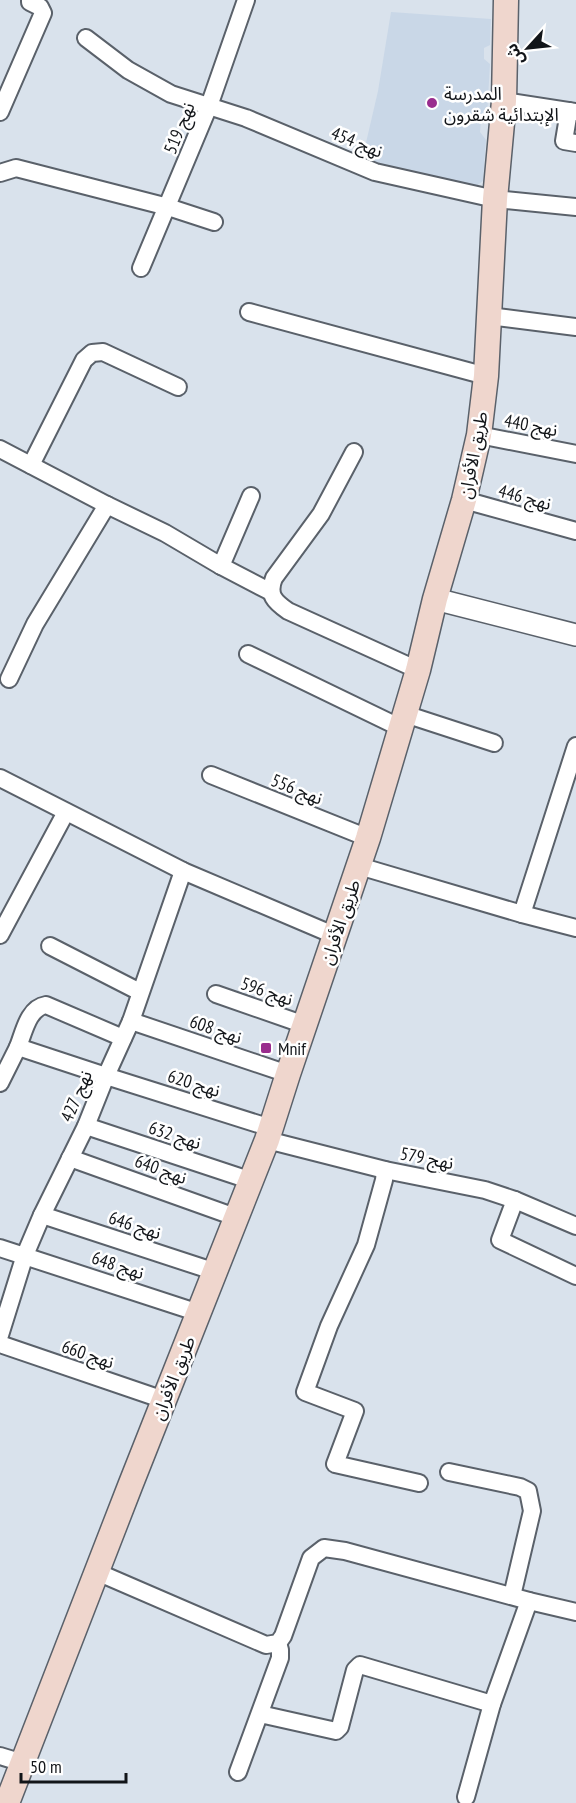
<svg xmlns="http://www.w3.org/2000/svg" width="576" height="1803" font-family="'PT Sans Narrow','Noto Sans Arabic',sans-serif">
<rect width="100%" height="100%" fill="#d9e2ec"/>
<path fill="#c9d7e7" d="M391,12L491,19L490,45L484,48V59L490,64L487,116L481,121L480,132L486,140L483,181L472,189L362,160L378,91Z"/>
<g fill="none" stroke-linecap="round" stroke-linejoin="round">
<g stroke="#5a616a" stroke-width="20">
<g id="minor">
<path d="M86,38L128,70L171,94L246,118L375,172L495,199L576,207"/>
<path d="M504,101L576,112"/>
<path d="M569,111L564,141L576,143"/>
<path d="M0,112L43,13L40,7L30,2V0"/>
<path d="M0,173L16,168L168,207L214,222"/>
<path d="M141,268L209,106L246,0"/>
<path d="M249,312L486,376"/>
<path d="M489,316L576,327"/>
<path d="M479,435L576,454"/>
<path d="M0,449L107,505L165,533L221,566L271,592"/>
<path d="M354,452L321,514L274,578C267,595 275,602 288,611L418,670"/>
<path d="M31,465L84,360L92,353L103,352L178,387"/>
<path d="M464,500L576,531"/>
<path d="M221,566L251,496"/>
<path d="M248,654L401,728"/>
<path d="M9,679L35,624L107,505"/>
<path d="M405,714L494,743"/>
<path d="M211,775L368,838"/>
<path d="M0,778L183,871L336,936"/>
<path d="M359,866L522,914L576,928"/>
<path d="M522,914L576,746"/>
<path d="M0,935L66,812"/>
<path d="M50,946L140,992"/>
<path d="M216,994L305,1025"/>
<path d="M131,1021L288,1074"/>
<path d="M18,1047C24,1032 28,1008 46,1005L123,1038"/>
<path d="M0,1083L18,1047L106,1076L271,1128"/>
<path d="M86,1126L252,1181"/>
<path d="M267,1140L385,1170L485,1190L515,1200L576,1226"/>
<path d="M70,1158L238,1218"/>
<path d="M385,1170L384,1180L366,1245L329,1326L305,1392L355,1411L335,1464L419,1483"/>
<path d="M515,1200L500,1240L576,1276"/>
<path d="M42,1215L216,1272"/>
<path d="M0,1248L199,1313"/>
<path d="M0,1335L25,1255L42,1215L86,1126L106,1076L131,1021L183,871"/>
<path d="M0,1344L164,1400"/>
<path d="M449,1472L520,1487L528,1491L532,1511L512,1596"/>
<path d="M97,1572L266,1645L278,1643L283,1636L311,1558L324,1548L345,1551L529,1601L576,1612"/>
<path d="M260,1714L336,1731L340,1727L355,1670L360,1665L492,1704"/>
<path d="M0,1756L23,1763"/>
<path d="M238,1772L280,1658V1650L278,1643"/>
<path d="M466,1797L492,1704L529,1601"/>
</g>
</g>
<g stroke="#5a616a" stroke-width="24">
<path id="tertiary" d="M435,599L576,635"/>
</g>
<g stroke="#5a616a" stroke-width="27">
<path id="secondary" d="M7,1803L130,1486L267,1140L288,1074L368,838L418,670L435,599L464,500L479,435L486,376L495,199L504,101L506,0"/>
</g>
<use href="#minor" stroke="#fff" stroke-width="16"/>
<use href="#tertiary" stroke="#fff" stroke-width="21"/>
<use href="#secondary" stroke="#efd6cd" stroke-width="24"/>
</g>
<g fill="#992d8e" stroke="#fff" stroke-width="2">
<circle cx="432" cy="103" r="6"/>
<rect x="260" y="1042" width="12" height="12" rx="3"/>
</g>
<g text-anchor="middle" dominant-baseline="central" stroke-width="5" stroke-linejoin="round" paint-order="stroke">
<g font-size="18" fill="#121519" stroke="#fff" text-anchor="start">
<text x="444" y="93">المدرسة<tspan x="444" dy="21">الإبتدائية شقرون</tspan></text>
<text x="278" y="1048">Mnif</text>
</g>
<g font-size="18" fill="#121519" stroke="#fff">
<text transform="translate(179 128) rotate(-68)">نهج 519</text>
<text transform="translate(357 142) rotate(22)">نهج 454</text>
<text transform="translate(531 425) rotate(11)">نهج 440</text>
<text transform="translate(473 455) rotate(-79)">طريق الأفران</text>
<text transform="translate(525 497) rotate(15)">نهج 446</text>
<text transform="translate(297 789) rotate(22)">نهج 556</text>
<text transform="translate(340 922) rotate(-71)">طريق الأفران</text>
<text transform="translate(267 991) rotate(19)">نهج 596</text>
<text transform="translate(216 1029) rotate(19)">نهج 608</text>
<text transform="translate(194 1083) rotate(17)">نهج 620</text>
<text transform="translate(76 1096) rotate(-67)">نهج 427</text>
<text transform="translate(175 1135) rotate(18)">نهج 632</text>
<text transform="translate(427 1158) rotate(11)">نهج 579</text>
<text transform="translate(161 1169) rotate(20)">نهج 640</text>
<text transform="translate(135 1225) rotate(18)">نهج 646</text>
<text transform="translate(118 1265) rotate(18)">نهج 648</text>
<text transform="translate(88 1354) rotate(19)">نهج 660</text>
<text transform="translate(173 1378) rotate(-68)">طريق الأفران</text>
</g>
</g>
<g transform="translate(528 48) rotate(243)" stroke="#ffffff" stroke-width="4.5" paint-order="stroke">
<path d="M0-4.5L10 22L0 15L-10 22Z" fill="#121519"/>
<text y="-9" font-size="16" font-weight="bold" text-anchor="middle" fill="#121519">ش</text>
</g>
<path d="M21 1773v9h105v-9" fill="none" stroke="#121519" stroke-width="3"/>
<text x="30" y="1773" font-size="18" fill="#121519" stroke="#ffffff" stroke-width="4.5" paint-order="stroke">50 m</text>
</svg>
